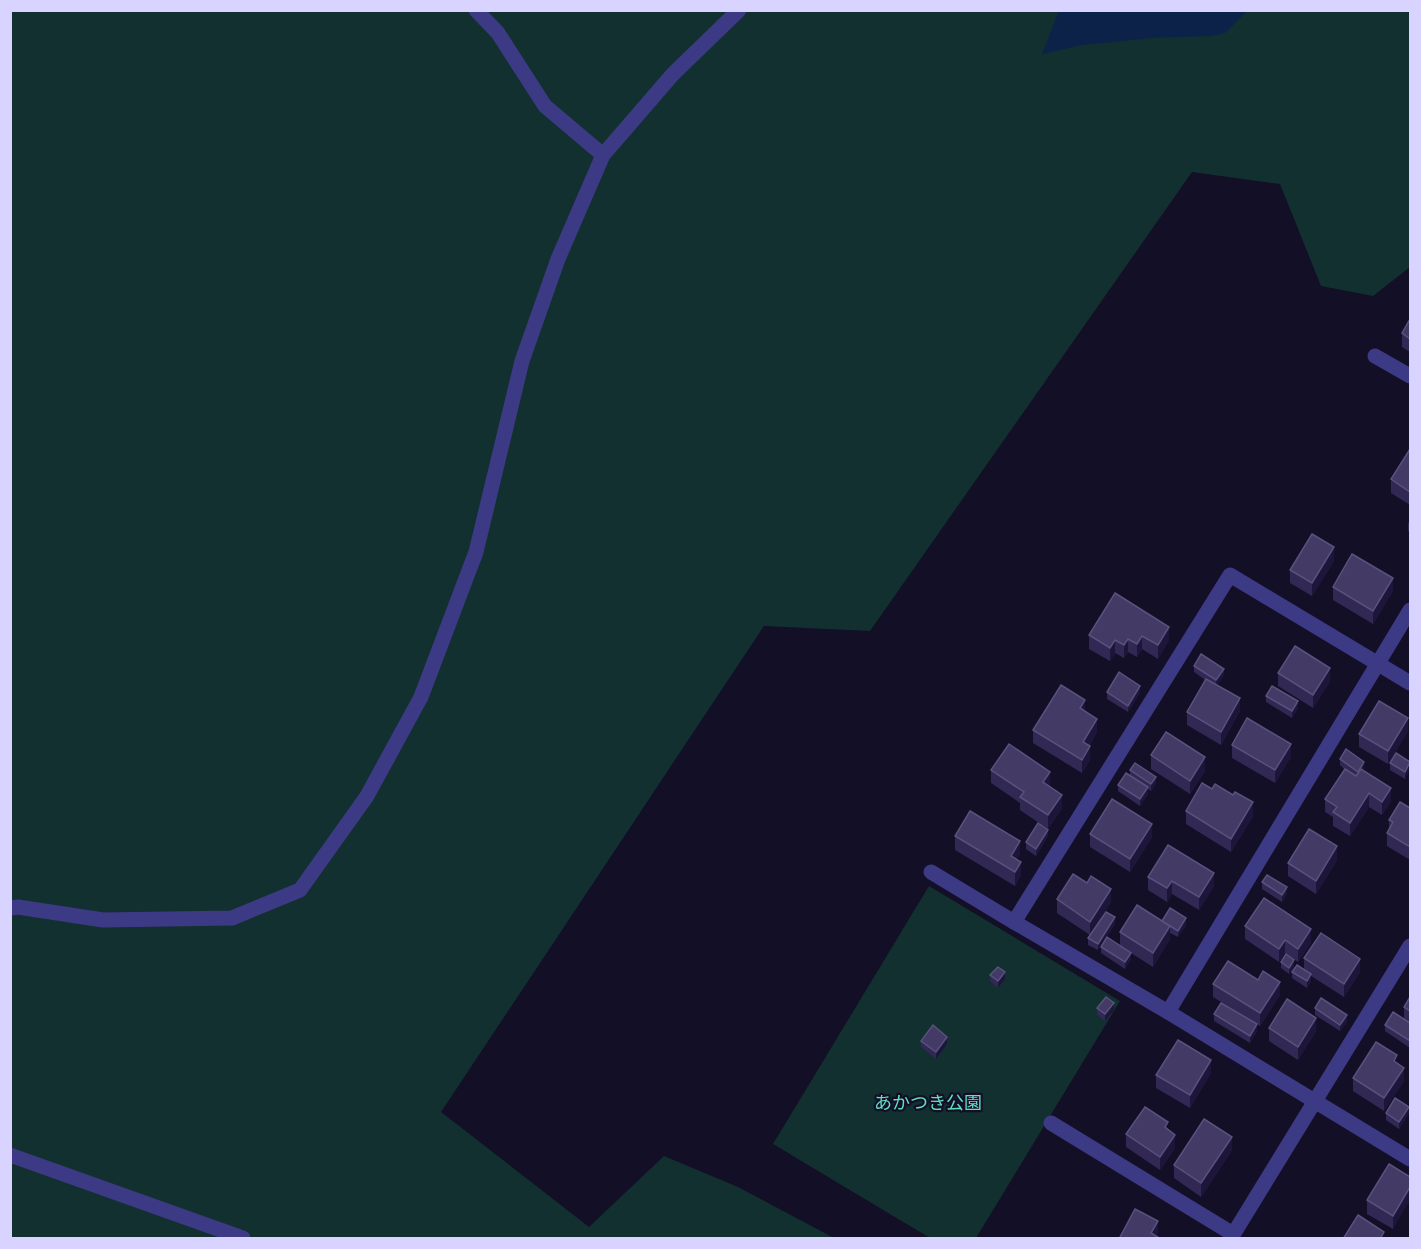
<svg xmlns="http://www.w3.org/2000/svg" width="1421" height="1249" font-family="Lato,'Noto Sans JP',sans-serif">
<rect width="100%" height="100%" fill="#130f26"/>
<g fill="#12302f">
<path d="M10,11H1410V267L1373,296L1321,286L1280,184L1192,172L870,631L764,626L441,1112L589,1227L664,1156L738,1187L834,1238H11Z"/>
<path d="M929,886L1120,1001L976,1238H930L773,1144Z"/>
</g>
<path fill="#0c2248" d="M1059,11V10L1247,11L1225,33L1212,36L1151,38L1082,45L1042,54Z"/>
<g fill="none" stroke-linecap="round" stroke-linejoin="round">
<g stroke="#3d3a85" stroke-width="15">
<path d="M476,10L498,33L545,106L603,155"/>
<path d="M1375,356L1410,376"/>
<path d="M931,872L1014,922L1230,575L1410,683"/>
<path d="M10,908L18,907L103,920L232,918L300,890L367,796L421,697L476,552L522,361L558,259L603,155L673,74L739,10"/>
<path d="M1014,922L1168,1012L1410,1159"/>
<path d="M1168,1012L1410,610"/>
<path d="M1051,1123L1233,1234"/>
<path d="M10,1155L243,1238"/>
<path d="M1231,1238L1410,946"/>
</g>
</g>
<g fill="#312854">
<path d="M1410,319V352L1402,347V333Z"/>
<path d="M1410,449V505L1391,493V479Z"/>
<path d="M1410,520V532L1408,531V524Z"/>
<path d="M1334,561L1312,596L1290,583V570Z"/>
<path d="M1333,587L1393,591L1373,624L1333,600Z"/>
<path d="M1115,593L1169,640L1158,659L1142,649L1137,657L1128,652L1124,658L1115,653L1110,661L1089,649V635Z"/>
<path d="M1194,666L1224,675L1217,685L1240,711L1221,745L1187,725V712L1205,680L1194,672Z"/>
<path d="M1278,673L1330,681L1313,708L1278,686Z"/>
<path d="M1107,692L1140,693L1128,712L1107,699Z"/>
<path d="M1266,696L1298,708L1292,718L1266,702Z"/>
<path d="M1085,711L1097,732L1089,746L1090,760L1082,773L1033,743V730Z"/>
<path d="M1408,731L1388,764L1359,747V734Z"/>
<path d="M1232,745L1291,757L1275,783L1232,758Z"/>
<path d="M1151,755L1205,771L1190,794L1151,769Z"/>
<path d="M1340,759L1364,768L1363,770L1391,801L1382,815L1369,807L1350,836L1333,826V817L1325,812V799L1344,769L1340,765Z"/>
<path d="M1410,762L1405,779L1390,770V763Z"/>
<path d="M991,770L1050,785L1049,786L1062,808L1048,829L1020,810V803L991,783Z"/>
<path d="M1130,770L1156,783L1151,791L1148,789V794L1140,806L1118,791V785L1130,775Z"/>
<path d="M1410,808V860L1387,846V833L1389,829V820Z"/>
<path d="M1186,811L1253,816L1231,852L1186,824Z"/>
<path d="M1090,834L1152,837L1130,872L1090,847Z"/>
<path d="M955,836L1020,854L1017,859L1021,875L1015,886L955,850Z"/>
<path d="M1048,836L1036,856L1026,849V842Z"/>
<path d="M1337,860L1316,894L1288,876V863Z"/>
<path d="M1148,877L1214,886L1199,910L1172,894L1167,902L1148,890Z"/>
<path d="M1262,882L1287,894L1282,902L1262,889Z"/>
<path d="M1087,883L1111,902L1090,935L1057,913V899Z"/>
<path d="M1162,921L1186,925L1178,937L1170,933V939L1153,967L1120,946V932Z"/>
<path d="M1115,924L1098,950L1088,945V938Z"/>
<path d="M1245,926L1311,943L1298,962L1285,953L1279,962L1245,939Z"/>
<path d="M1101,947L1131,959L1125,969L1101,953Z"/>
<path d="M1304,958L1360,972L1344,997L1311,976V981L1307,988L1292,978V972L1304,970Z"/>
<path d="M1281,962L1294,967L1289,974L1281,968Z"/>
<path d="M990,975L1005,979L998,988L990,981Z"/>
<path d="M1258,980L1280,995L1260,1026L1213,997V984Z"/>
<path d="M1410,997V1048L1385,1031V1025L1404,1019V1007Z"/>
<path d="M1097,1008L1114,1010L1105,1021L1097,1015Z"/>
<path d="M1315,1008L1347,1022L1340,1031L1315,1015Z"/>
<path d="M1214,1014L1257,1031L1250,1043L1214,1021Z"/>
<path d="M1269,1028L1316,1031L1298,1060L1269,1041Z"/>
<path d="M921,1041L947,1044L936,1059L921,1047Z"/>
<path d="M1397,1063L1404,1081L1384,1111L1353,1091V1078Z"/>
<path d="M1211,1073L1190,1108L1156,1088V1075Z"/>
<path d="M1386,1113H1409L1399,1129L1386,1120Z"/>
<path d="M1168,1130L1175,1148L1160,1170L1126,1147V1134Z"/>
<path d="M1232,1150L1201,1197L1174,1178V1165Z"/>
<path d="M1410,1177L1393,1229L1367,1214V1200Z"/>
</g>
<g fill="#1d163a">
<path d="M1334,547V561L1312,596V583Z"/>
<path d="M1393,578V591L1373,624V611Z"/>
<path d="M1169,627V640L1158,659V645Z"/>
<path d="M1142,636V649L1137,657V644Z"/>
<path d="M1128,639V652L1124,658V645Z"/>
<path d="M1115,640V653L1110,661V648Z"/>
<path d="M1330,668V681L1313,708V695Z"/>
<path d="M1224,669V675L1216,687V680Z"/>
<path d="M1140,686V693L1128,712V706Z"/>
<path d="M1240,698V711L1221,745V732Z"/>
<path d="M1085,700V713L1080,708Z"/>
<path d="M1298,701V708L1292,718V711Z"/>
<path d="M1408,718V731L1388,764V751Z"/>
<path d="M1097,719V732L1083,755V742Z"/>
<path d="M1291,744V757L1275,783V770Z"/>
<path d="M1090,746V760L1082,773V760Z"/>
<path d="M1205,757V771L1190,794V781Z"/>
<path d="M1364,762V768L1358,778V772Z"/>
<path d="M1410,762V769L1405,779V772Z"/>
<path d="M1050,772V785L1043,796V782Z"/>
<path d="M1156,777V783L1151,791V784Z"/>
<path d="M1148,787V794L1140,806V799Z"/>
<path d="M1391,788V801L1382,815V802Z"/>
<path d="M1369,793V807L1350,836V823Z"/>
<path d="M1062,795V808L1048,829V815Z"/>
<path d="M1253,802V816L1231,852V839Z"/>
<path d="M1152,824V837L1130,872V859Z"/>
<path d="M1048,830V836L1036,856V849Z"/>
<path d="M1020,841V854L1011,869V856Z"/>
<path d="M1337,846V860L1316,894V881Z"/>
<path d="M1021,862V875L1015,886V872Z"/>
<path d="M1214,873V886L1199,910V897Z"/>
<path d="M1172,881V894L1167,902V888Z"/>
<path d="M1287,887V894L1282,902V895Z"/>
<path d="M1111,889V902L1090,935V922Z"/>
<path d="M1115,917V924L1098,950V944Z"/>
<path d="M1186,918V925L1178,937V931Z"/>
<path d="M1170,926V939L1153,967V953Z"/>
<path d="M1311,929V943L1298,962V949Z"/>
<path d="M1285,940V953L1279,962V949Z"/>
<path d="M1131,953V959L1125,969V962Z"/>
<path d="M1360,959V972L1344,997V984Z"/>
<path d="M1294,960V967L1289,974V968Z"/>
<path d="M1005,972V979L998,988V981Z"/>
<path d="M1311,974V981L1307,988V981Z"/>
<path d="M1280,982V995L1260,1026V1013Z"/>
<path d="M1114,1003V1010L1105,1021V1014Z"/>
<path d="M1347,1015V1022L1340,1031V1025Z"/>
<path d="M1316,1018V1031L1298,1060V1047Z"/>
<path d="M1257,1024V1031L1250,1043V1036Z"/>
<path d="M947,1037V1044L936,1059V1052Z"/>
<path d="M1211,1060V1073L1190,1108V1095Z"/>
<path d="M1404,1068V1081L1384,1111V1098Z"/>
<path d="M1409,1107V1113L1399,1129V1122Z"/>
<path d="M1175,1135V1148L1160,1170V1157Z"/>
<path d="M1232,1137V1150L1201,1197V1183Z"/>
<path d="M1410,1187V1200L1393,1229V1216Z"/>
<path d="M1158,1221V1234L1155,1239L1151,1233Z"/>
</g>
<g fill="#433a66" stroke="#5a527e" stroke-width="1.5">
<path d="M1410,319V339L1402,333Z"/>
<path d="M1410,449V492L1391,479Z"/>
<path d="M1312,534L1334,547L1312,583L1290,570Z"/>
<path d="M1352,554L1393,578L1373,611L1333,587Z"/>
<path d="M1115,593L1169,627L1158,645L1142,636L1137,644L1128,639L1124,645L1115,640L1110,648L1089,635Z"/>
<path d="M1295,646L1330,668L1313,695L1278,673Z"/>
<path d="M1201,654L1224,669L1216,680L1194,666Z"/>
<path d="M1119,672L1140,686L1128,706L1107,692Z"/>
<path d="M1206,679L1240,698L1221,732L1187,712Z"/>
<path d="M1061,685L1085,700L1080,708L1097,719L1083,742L1090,746L1082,760L1033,730Z"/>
<path d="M1272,686L1298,701L1292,711L1266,696Z"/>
<path d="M1379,701L1408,718L1388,751L1359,734Z"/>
<path d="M1247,718L1291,744L1275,770L1232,745Z"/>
<path d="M1166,732L1205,757L1190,781L1151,755Z"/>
<path d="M1009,744L1050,772L1043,782L1062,795L1048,815L1020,797L1024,792L991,770Z"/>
<path d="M1346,749L1364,762L1358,772L1340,759Z"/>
<path d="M1396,753L1410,762L1405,772L1390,763Z"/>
<path d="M1135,763L1156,777L1151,784L1130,770Z"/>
<path d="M1345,769L1356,776L1361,769L1391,788L1382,802L1369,793L1350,823L1333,812L1337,807L1325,799Z"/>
<path d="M1126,773L1148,787L1140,799L1118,785Z"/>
<path d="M1202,783L1212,789L1215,784L1233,795L1235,792L1253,802L1231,839L1186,811Z"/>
<path d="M1112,799L1152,824L1130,859L1090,834Z"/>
<path d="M1400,802L1410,808V847L1387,833L1393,822L1389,820Z"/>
<path d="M970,811L1020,841L1011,856L1021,862L1015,872L955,836Z"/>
<path d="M1038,823L1048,830L1036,849L1026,842Z"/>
<path d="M1309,829L1337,846L1316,881L1288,863Z"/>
<path d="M1168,845L1214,873L1199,897L1172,881L1167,888L1148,877Z"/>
<path d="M1073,874L1087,883L1091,876L1111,889L1090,922L1057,899Z"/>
<path d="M1267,875L1287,887L1282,895L1262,882Z"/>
<path d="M1264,898L1311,929L1298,949L1285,940L1279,949L1245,926Z"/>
<path d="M1137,905L1170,926L1153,953L1120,932Z"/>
<path d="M1170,908L1186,918L1178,931L1162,921Z"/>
<path d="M1106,912L1115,917L1098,944L1088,938Z"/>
<path d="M1321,933L1360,959L1344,984L1304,958Z"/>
<path d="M1107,937L1131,953L1125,962L1101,947Z"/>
<path d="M1286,954L1294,960L1289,968L1281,962Z"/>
<path d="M1228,961L1258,980L1263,971L1280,982L1260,1013L1213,984Z"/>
<path d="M1297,965L1311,974L1307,981L1292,972Z"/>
<path d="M998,967L1005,972L998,981L990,975Z"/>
<path d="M1106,997L1114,1003L1105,1014L1097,1008Z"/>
<path d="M1410,997V1011L1404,1007Z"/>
<path d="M1321,998L1347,1015L1340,1025L1315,1008Z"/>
<path d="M1287,999L1316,1018L1298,1047L1269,1028Z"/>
<path d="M1221,1003L1257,1024L1250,1036L1214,1014Z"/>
<path d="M1393,1012L1410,1023V1041L1385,1025Z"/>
<path d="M933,1025L947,1037L936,1052L921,1041Z"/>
<path d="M1178,1040L1211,1060L1190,1095L1156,1075Z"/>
<path d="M1376,1042L1397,1055L1394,1061L1404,1068L1384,1098L1353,1078Z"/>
<path d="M1395,1098L1409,1107L1399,1122L1386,1113Z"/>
<path d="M1145,1107L1168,1122L1165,1127L1175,1135L1160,1157L1126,1134Z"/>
<path d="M1204,1119L1232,1137L1201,1183L1174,1165Z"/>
<path d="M1389,1164L1410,1177V1187L1393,1216L1367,1200Z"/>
<path d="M1135,1209L1158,1221L1151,1233L1161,1239H1119Z"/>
<path d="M1358,1215L1384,1232L1380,1239H1343Z"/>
</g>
<g text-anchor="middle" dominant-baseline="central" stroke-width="4.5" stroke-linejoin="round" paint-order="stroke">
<g font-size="18" fill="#5fe0c0" stroke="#130f26">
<text x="928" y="1102">あかつき公園</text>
</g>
</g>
<rect width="1421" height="1249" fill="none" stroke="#d9d4ff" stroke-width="24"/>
</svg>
